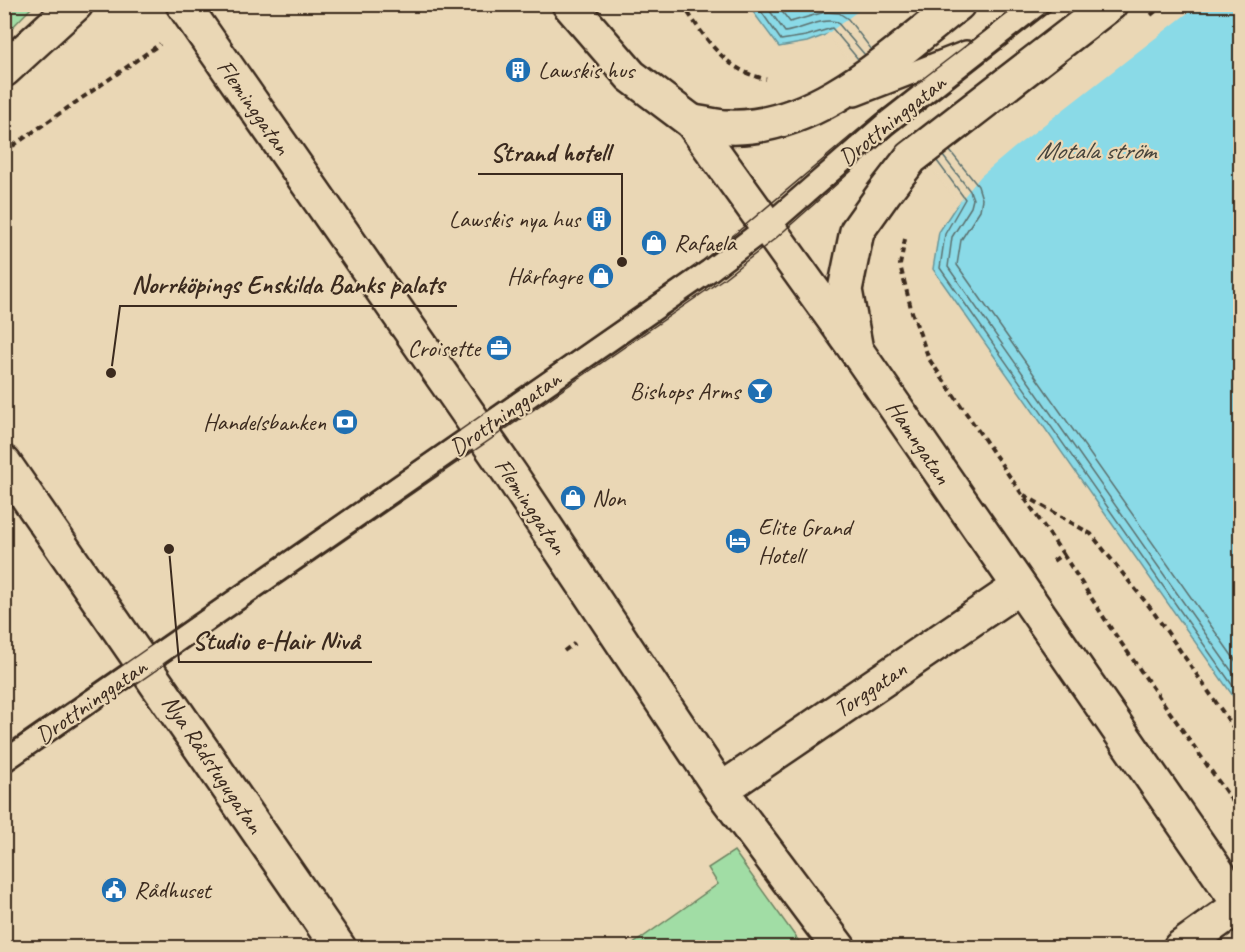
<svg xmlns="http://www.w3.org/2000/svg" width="1245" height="952" font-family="Caveat,sans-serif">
<rect width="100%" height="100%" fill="#ead7b5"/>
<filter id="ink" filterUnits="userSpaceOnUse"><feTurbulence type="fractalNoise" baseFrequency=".0167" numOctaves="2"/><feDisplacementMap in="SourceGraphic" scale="12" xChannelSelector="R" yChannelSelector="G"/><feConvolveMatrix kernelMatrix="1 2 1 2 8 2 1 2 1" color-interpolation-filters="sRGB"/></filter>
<g filter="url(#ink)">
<g fill="#a1dda5" stroke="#6e8462" stroke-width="1.5">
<path d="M5,4L34,5L5,35L4,5Z"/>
<path d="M734,851L803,947H629L718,884L708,868Z"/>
</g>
<path fill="#8adae7" stroke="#6a9497" stroke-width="1.5" d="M748,5H1240V706L933,269L939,232L960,200L831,33L807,42L779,47Z"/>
<path fill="#ead7b5" d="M866,5H1198L1014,148L981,176L952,211L950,209L956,200L830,37L819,40Z"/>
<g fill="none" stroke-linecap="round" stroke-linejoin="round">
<g stroke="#5b706e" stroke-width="1.5">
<path d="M756,4L781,40L806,36L832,28L858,59"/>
<path d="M765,4L785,32C801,30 822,17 837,22L865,55"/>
<path d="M776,4L790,22L825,12L839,13L848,19L872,50"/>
<path d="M950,151L978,186L982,199L980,210L961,240L957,265L1240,667"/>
<path d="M943,156L970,191L973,199L971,207L952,237L948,267L1240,683"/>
<path d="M937,161L965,199L945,234L940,268L1240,696"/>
</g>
<g stroke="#3b2a1e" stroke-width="26">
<g id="lane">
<path d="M855,95L966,52"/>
<path d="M4,761L709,271L768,226L885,124L1038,4"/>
</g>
</g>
<g stroke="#3b2a1e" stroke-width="38">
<g id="street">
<path d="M183,4L511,475L721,790L839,948"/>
<path d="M569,4L631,76L692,122L856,350"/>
<path d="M4,70L76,4"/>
<path d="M4,463L339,948"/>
<path d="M721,790L1019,587"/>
<path d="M1180,948L1240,905"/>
</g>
</g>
<g stroke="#3b2a1e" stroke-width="38">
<g id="secondary">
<path d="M1110,4L911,158L884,193L857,231L845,290L856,350L1240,905"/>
<path d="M692,122C704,123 716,127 728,127C816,131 894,54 958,4"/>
</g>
</g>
<g stroke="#3b2a1e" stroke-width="4" stroke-dasharray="6 4.5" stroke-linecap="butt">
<path d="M682,4C705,37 724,71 766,79"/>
<path d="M1151,15L1164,4"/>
<path d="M4,152L160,44"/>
<path d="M905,239L900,265L912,312L929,359L1063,554L1053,561"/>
<path d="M1024,495L1091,534L1152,610L1240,737"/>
<path d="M1063,554L1110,627L1240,812"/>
<path d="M564,651L575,643"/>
</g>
<use href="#lane" stroke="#ead7b5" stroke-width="21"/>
<use href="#street" stroke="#ead7b5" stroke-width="33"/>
<use href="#secondary" stroke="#ead7b5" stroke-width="33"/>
<g stroke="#3b2a1e" stroke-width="1.5">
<path d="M4,748L703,261L877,114L1020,4"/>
<path d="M4,775L723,279L776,238L893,134L1059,4"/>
</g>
</g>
</g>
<defs>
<g id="building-disc" transform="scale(1.35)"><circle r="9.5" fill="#1f6fb2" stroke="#ead7b5"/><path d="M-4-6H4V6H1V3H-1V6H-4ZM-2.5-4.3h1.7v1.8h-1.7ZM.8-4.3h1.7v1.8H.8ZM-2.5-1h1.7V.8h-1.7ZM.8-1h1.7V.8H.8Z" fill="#fff"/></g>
<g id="shop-disc" transform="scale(1.35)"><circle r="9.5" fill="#1f6fb2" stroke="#ead7b5"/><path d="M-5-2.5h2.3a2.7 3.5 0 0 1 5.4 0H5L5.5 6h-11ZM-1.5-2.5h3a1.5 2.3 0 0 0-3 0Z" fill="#fff"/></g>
<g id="office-disc" transform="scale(1.35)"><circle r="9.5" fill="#1f6fb2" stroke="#ead7b5"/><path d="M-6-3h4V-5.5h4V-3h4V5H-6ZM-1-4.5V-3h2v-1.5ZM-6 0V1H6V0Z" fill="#fff"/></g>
<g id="bar-disc" transform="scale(1.35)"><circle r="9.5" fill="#1f6fb2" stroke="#ead7b5"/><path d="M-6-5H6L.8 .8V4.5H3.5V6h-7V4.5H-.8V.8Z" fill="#fff"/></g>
<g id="bank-disc" transform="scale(1.35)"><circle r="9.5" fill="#1f6fb2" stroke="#ead7b5"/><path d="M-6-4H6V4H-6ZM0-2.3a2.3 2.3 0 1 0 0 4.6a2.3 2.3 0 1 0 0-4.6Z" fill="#fff"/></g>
<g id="hotel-disc" transform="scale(1.35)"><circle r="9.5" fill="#1f6fb2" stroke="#ead7b5"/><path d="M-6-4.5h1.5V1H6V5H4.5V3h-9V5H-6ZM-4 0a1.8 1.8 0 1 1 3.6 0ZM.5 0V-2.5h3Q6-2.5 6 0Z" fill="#fff"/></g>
<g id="civic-disc" transform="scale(1.35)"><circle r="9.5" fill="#1f6fb2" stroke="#ead7b5"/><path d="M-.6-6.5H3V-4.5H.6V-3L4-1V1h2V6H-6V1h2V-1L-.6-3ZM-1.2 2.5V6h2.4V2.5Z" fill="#fff"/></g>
</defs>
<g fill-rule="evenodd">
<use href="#building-disc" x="518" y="70"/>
<use href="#building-disc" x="599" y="219"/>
<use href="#shop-disc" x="654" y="243"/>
<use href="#shop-disc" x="601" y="276"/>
<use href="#office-disc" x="499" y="348"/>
<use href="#bar-disc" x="760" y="391"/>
<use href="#bank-disc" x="345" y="422"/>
<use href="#shop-disc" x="573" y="498"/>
<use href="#hotel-disc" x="738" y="541"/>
<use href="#civic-disc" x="114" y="890"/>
</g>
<g text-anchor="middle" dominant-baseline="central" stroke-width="4.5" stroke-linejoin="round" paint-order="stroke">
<g font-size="24" fill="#3b2a1e" stroke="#ead7b5" text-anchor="start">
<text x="538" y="70">Lawskis hus</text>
<text x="580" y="219" text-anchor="end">Lawskis nya hus</text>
<text x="674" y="243">Rafaela</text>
<text x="582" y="276" text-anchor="end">Hårfagre</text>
<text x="480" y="348" text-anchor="end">Croisette</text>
<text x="740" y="391" text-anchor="end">Bishops Arms</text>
<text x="326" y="422" text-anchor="end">Handelsbanken</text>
<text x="592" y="498">Non</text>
<text x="758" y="527">Elite Grand<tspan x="758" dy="28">Hotell</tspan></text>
<text x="134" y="890">Rådhuset</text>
</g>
<g font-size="24" fill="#3b2a1e" stroke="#ead7b5">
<text transform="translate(254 107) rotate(55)">Fleminggatan</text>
<text transform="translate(892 120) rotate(-39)">Drottninggatan</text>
<text transform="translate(505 413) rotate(-35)">Drottninggatan</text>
<text transform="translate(919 442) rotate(56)">Hamngatan</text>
<text transform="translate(531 506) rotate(56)">Fleminggatan</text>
<text transform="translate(870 689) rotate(-34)">Torggatan</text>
<text transform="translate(91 701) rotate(-35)">Drottninggatan</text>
<text transform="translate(213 764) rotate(56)">Nya Rådstugugatan</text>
</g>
<g font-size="26" font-style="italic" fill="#47443c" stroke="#ead7b5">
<text x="1096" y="150">Motala ström</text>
</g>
</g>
<path fill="none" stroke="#3b2a1e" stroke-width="2" d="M622 262L622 174H478M111 373L120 306H457M169 549L179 662H372"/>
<g fill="#3b2a1e" stroke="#ead7b5" stroke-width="2">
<circle cx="622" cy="262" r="6"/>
<circle cx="111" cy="373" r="6"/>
<circle cx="169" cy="549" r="6"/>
</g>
<g font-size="26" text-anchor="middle" font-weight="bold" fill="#3b2a1e" stroke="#ead7b5" stroke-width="4.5" stroke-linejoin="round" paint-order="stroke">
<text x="550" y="161">Strand hotell</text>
<text x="288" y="293">Norrköpings Enskilda Banks palats</text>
<text x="276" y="649">Studio e-Hair Nivå</text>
</g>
<rect width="1245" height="952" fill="none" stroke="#ead7b5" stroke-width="24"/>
<rect x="12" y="12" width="1221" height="928" fill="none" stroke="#3b2a1e" stroke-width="2" filter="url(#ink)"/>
</svg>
